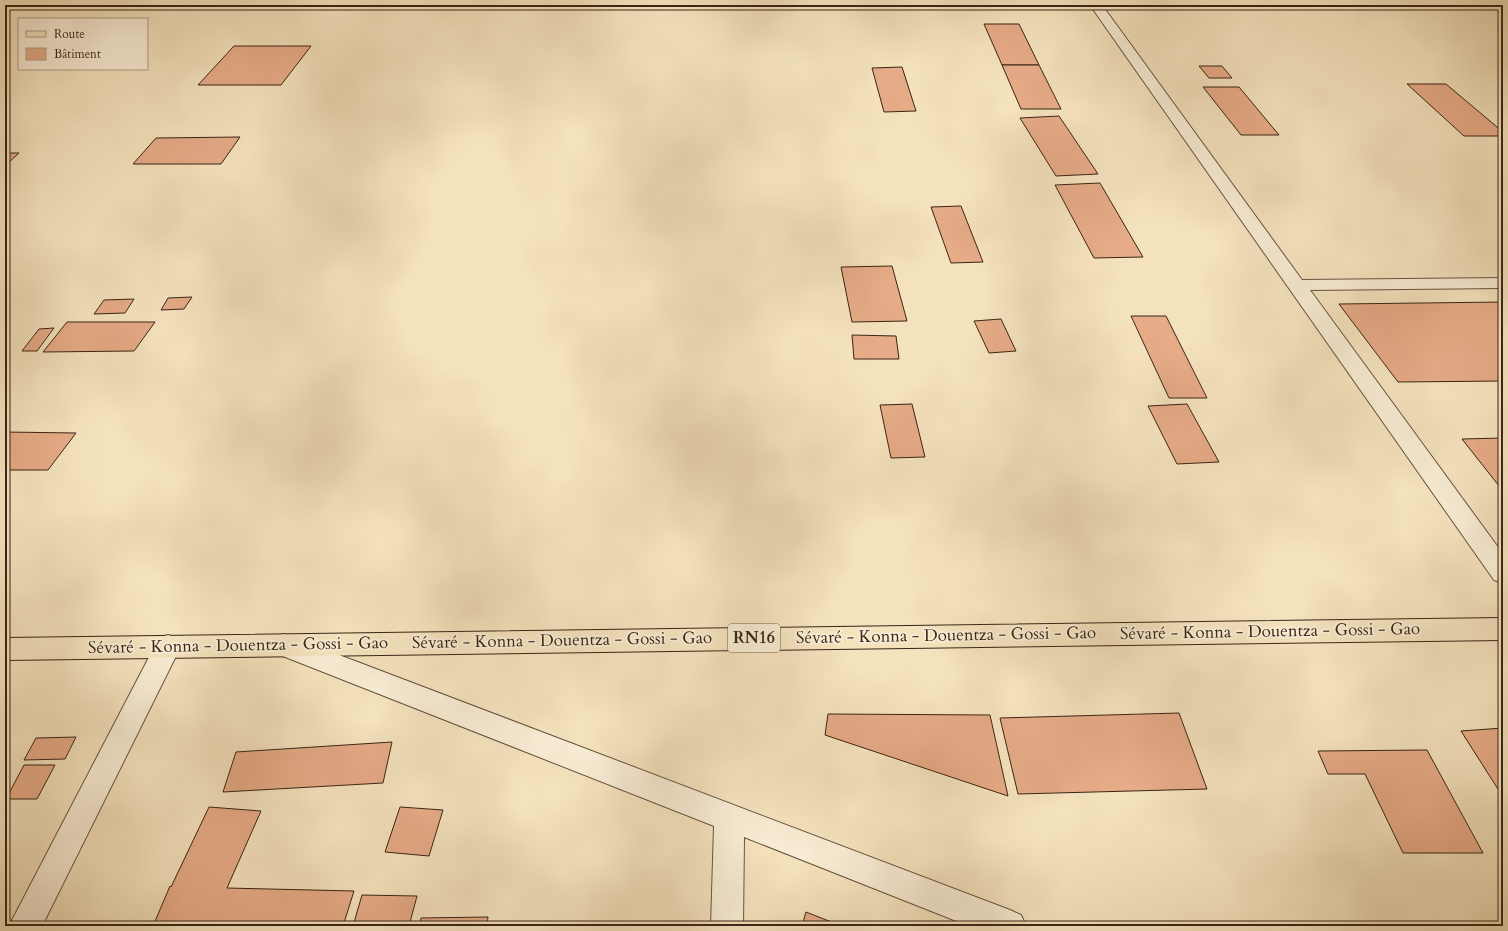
<svg xmlns="http://www.w3.org/2000/svg" width="1508" height="931" font-family="Cardo,serif">
<rect width="100%" height="100%" fill="#f4e2bd"/>
<filter id="stains"><feTurbulence type="fractalNoise" baseFrequency=".005" numOctaves="4"/><feColorMatrix values="0 0 0 0 .2 0 0 0 0 .09 0 0 0 0 .02 0 0 0 .5 -.17"/></filter>
<radialGradient id="worn" r=".72"><stop offset=".6" stop-color="#630" stop-opacity="0"/><stop offset="1" stop-color="#630" stop-opacity=".3"/></radialGradient>
<g fill="#e6ab87" stroke="#392515">
<path d="M984,24H1019L1039,65H1002Z"/>
<path d="M234,46H311L281,85H198Z"/>
<path d="M1002,65H1039L1061,109H1021Z"/>
<path d="M1199,66H1222L1232,78H1209Z"/>
<path d="M902,67L916,111L884,112L872,68Z"/>
<path d="M1407,84H1446L1503,132V136H1464Z"/>
<path d="M1203,87H1239L1279,135H1241Z"/>
<path d="M1059,116L1098,174L1056,176L1020,118Z"/>
<path d="M240,137L221,164H133L156,138Z"/>
<path d="M5,153H19L5,166Z"/>
<path d="M1100,183L1143,257L1094,258L1055,185Z"/>
<path d="M961,206L983,262L951,263L931,207Z"/>
<path d="M892,266L907,321L852,322L841,267Z"/>
<path d="M192,297L184,309L161,310L168,298Z"/>
<path d="M134,299L125,313L94,314L104,300Z"/>
<path d="M1503,302V381L1398,382L1339,304Z"/>
<path d="M1131,316H1166L1207,398H1169Z"/>
<path d="M1001,319L1016,351L989,353L974,321Z"/>
<path d="M67,322H155L134,351L43,352Z"/>
<path d="M54,328L37,351H22L39,329Z"/>
<path d="M852,335L896,336L899,359H854Z"/>
<path d="M912,404L925,457L891,458L880,405Z"/>
<path d="M1187,404L1219,462L1177,464L1148,406Z"/>
<path d="M5,432L76,433L48,470H5Z"/>
<path d="M1503,438V491L1462,439Z"/>
<path d="M1179,713L1207,789L1018,794L1000,718Z"/>
<path d="M828,714L990,715L1008,796L825,735Z"/>
<path d="M1503,728V797L1461,731Z"/>
<path d="M76,737L65,759L24,760L36,738Z"/>
<path d="M392,742L383,783L223,792L236,752Z"/>
<path d="M1427,750L1483,853H1403L1365,774H1328L1318,751Z"/>
<path d="M24,765H55L37,799H6Z"/>
<path d="M209,807L261,811L227,888L354,891L343,926H153L170,886L171,887Z"/>
<path d="M400,807L443,810L429,856L385,852Z"/>
<path d="M362,895L417,896L409,926H353Z"/>
<path d="M806,912L834,923L840,926H802Z"/>
<path d="M488,917L487,926H420L421,918Z"/>
</g>
<g fill="none" stroke-linecap="round" stroke-linejoin="round">
<g stroke="#68543f" stroke-width="2">
<g id="minor">
<path d="M402,5H791L789,7L785,9H408L404,7Z"/>
<path d="M1090,5H1102L1302,280L1503,278V288L1310,290L1503,554V583L1494,580Z"/>
<path d="M284,634L1010,910L1021,915L1026,926H969L744,837L743,926H711L714,826L275,653L271,645L275,637Z"/>
<path d="M168,635L177,638L181,646L42,926H9L159,638Z"/>
</g>
</g>
<g stroke="#392515" stroke-width="2">
<path id="major" d="M1503,618V640L5,660V638Z"/>
</g>
<use href="#minor" fill="#f8ecd4" fill-rule="evenodd"/>
<use href="#major" fill="#f4e2bd" fill-rule="evenodd"/>
</g>
<g text-anchor="middle" dominant-baseline="central" stroke-width="3.5" stroke-linejoin="round" paint-order="stroke">
<rect fill="#f8ecd4" stroke="#72614e" stroke-width="1" x="728" y="624" width="52" height="28" rx="3"/>
<g font-size="16" font-weight="bold" fill="#392515">
<text x="754" y="638">RN16</text>
</g>
<g font-size="17" fill="#392515" stroke="#f8ecd4">
<text transform="translate(1270 631) rotate(-1)">Sévaré - Konna - Douentza - Gossi - Gao</text>
<text transform="translate(946 635) rotate(-1)">Sévaré - Konna - Douentza - Gossi - Gao</text>
<text transform="translate(562 640) rotate(-1)">Sévaré - Konna - Douentza - Gossi - Gao</text>
<text transform="translate(238 645) rotate(-1)">Sévaré - Konna - Douentza - Gossi - Gao</text>
</g>
</g>
<rect width="1508" height="931" fill="none" stroke="#f4e2bd" stroke-width="20"/>
<rect x="6" y="6" width="1496" height="919" fill="none" stroke="#392515" stroke-width="2"/>
<rect x="10" y="10" width="1488" height="911" fill="none" stroke="#392515"/>
<rect x="18" y="18" width="130" height="52" fill="#f8ecd4" stroke="#ac9c88"/>
<rect x="26" y="31" width="20" height="6" fill="#f4e2bd" stroke="#ac9c88"/>
<text x="54" y="38" font-size="12" fill="#392515">Route</text>
<rect x="26" y="48" width="20" height="12" fill="#e6ab87" stroke="#ac9c88"/>
<text x="54" y="58" font-size="12" fill="#392515">Bâtiment</text>
<rect width="100%" height="100%" filter="url(#stains)"/>
<rect width="100%" height="100%" fill="url(#worn)"/>
</svg>
